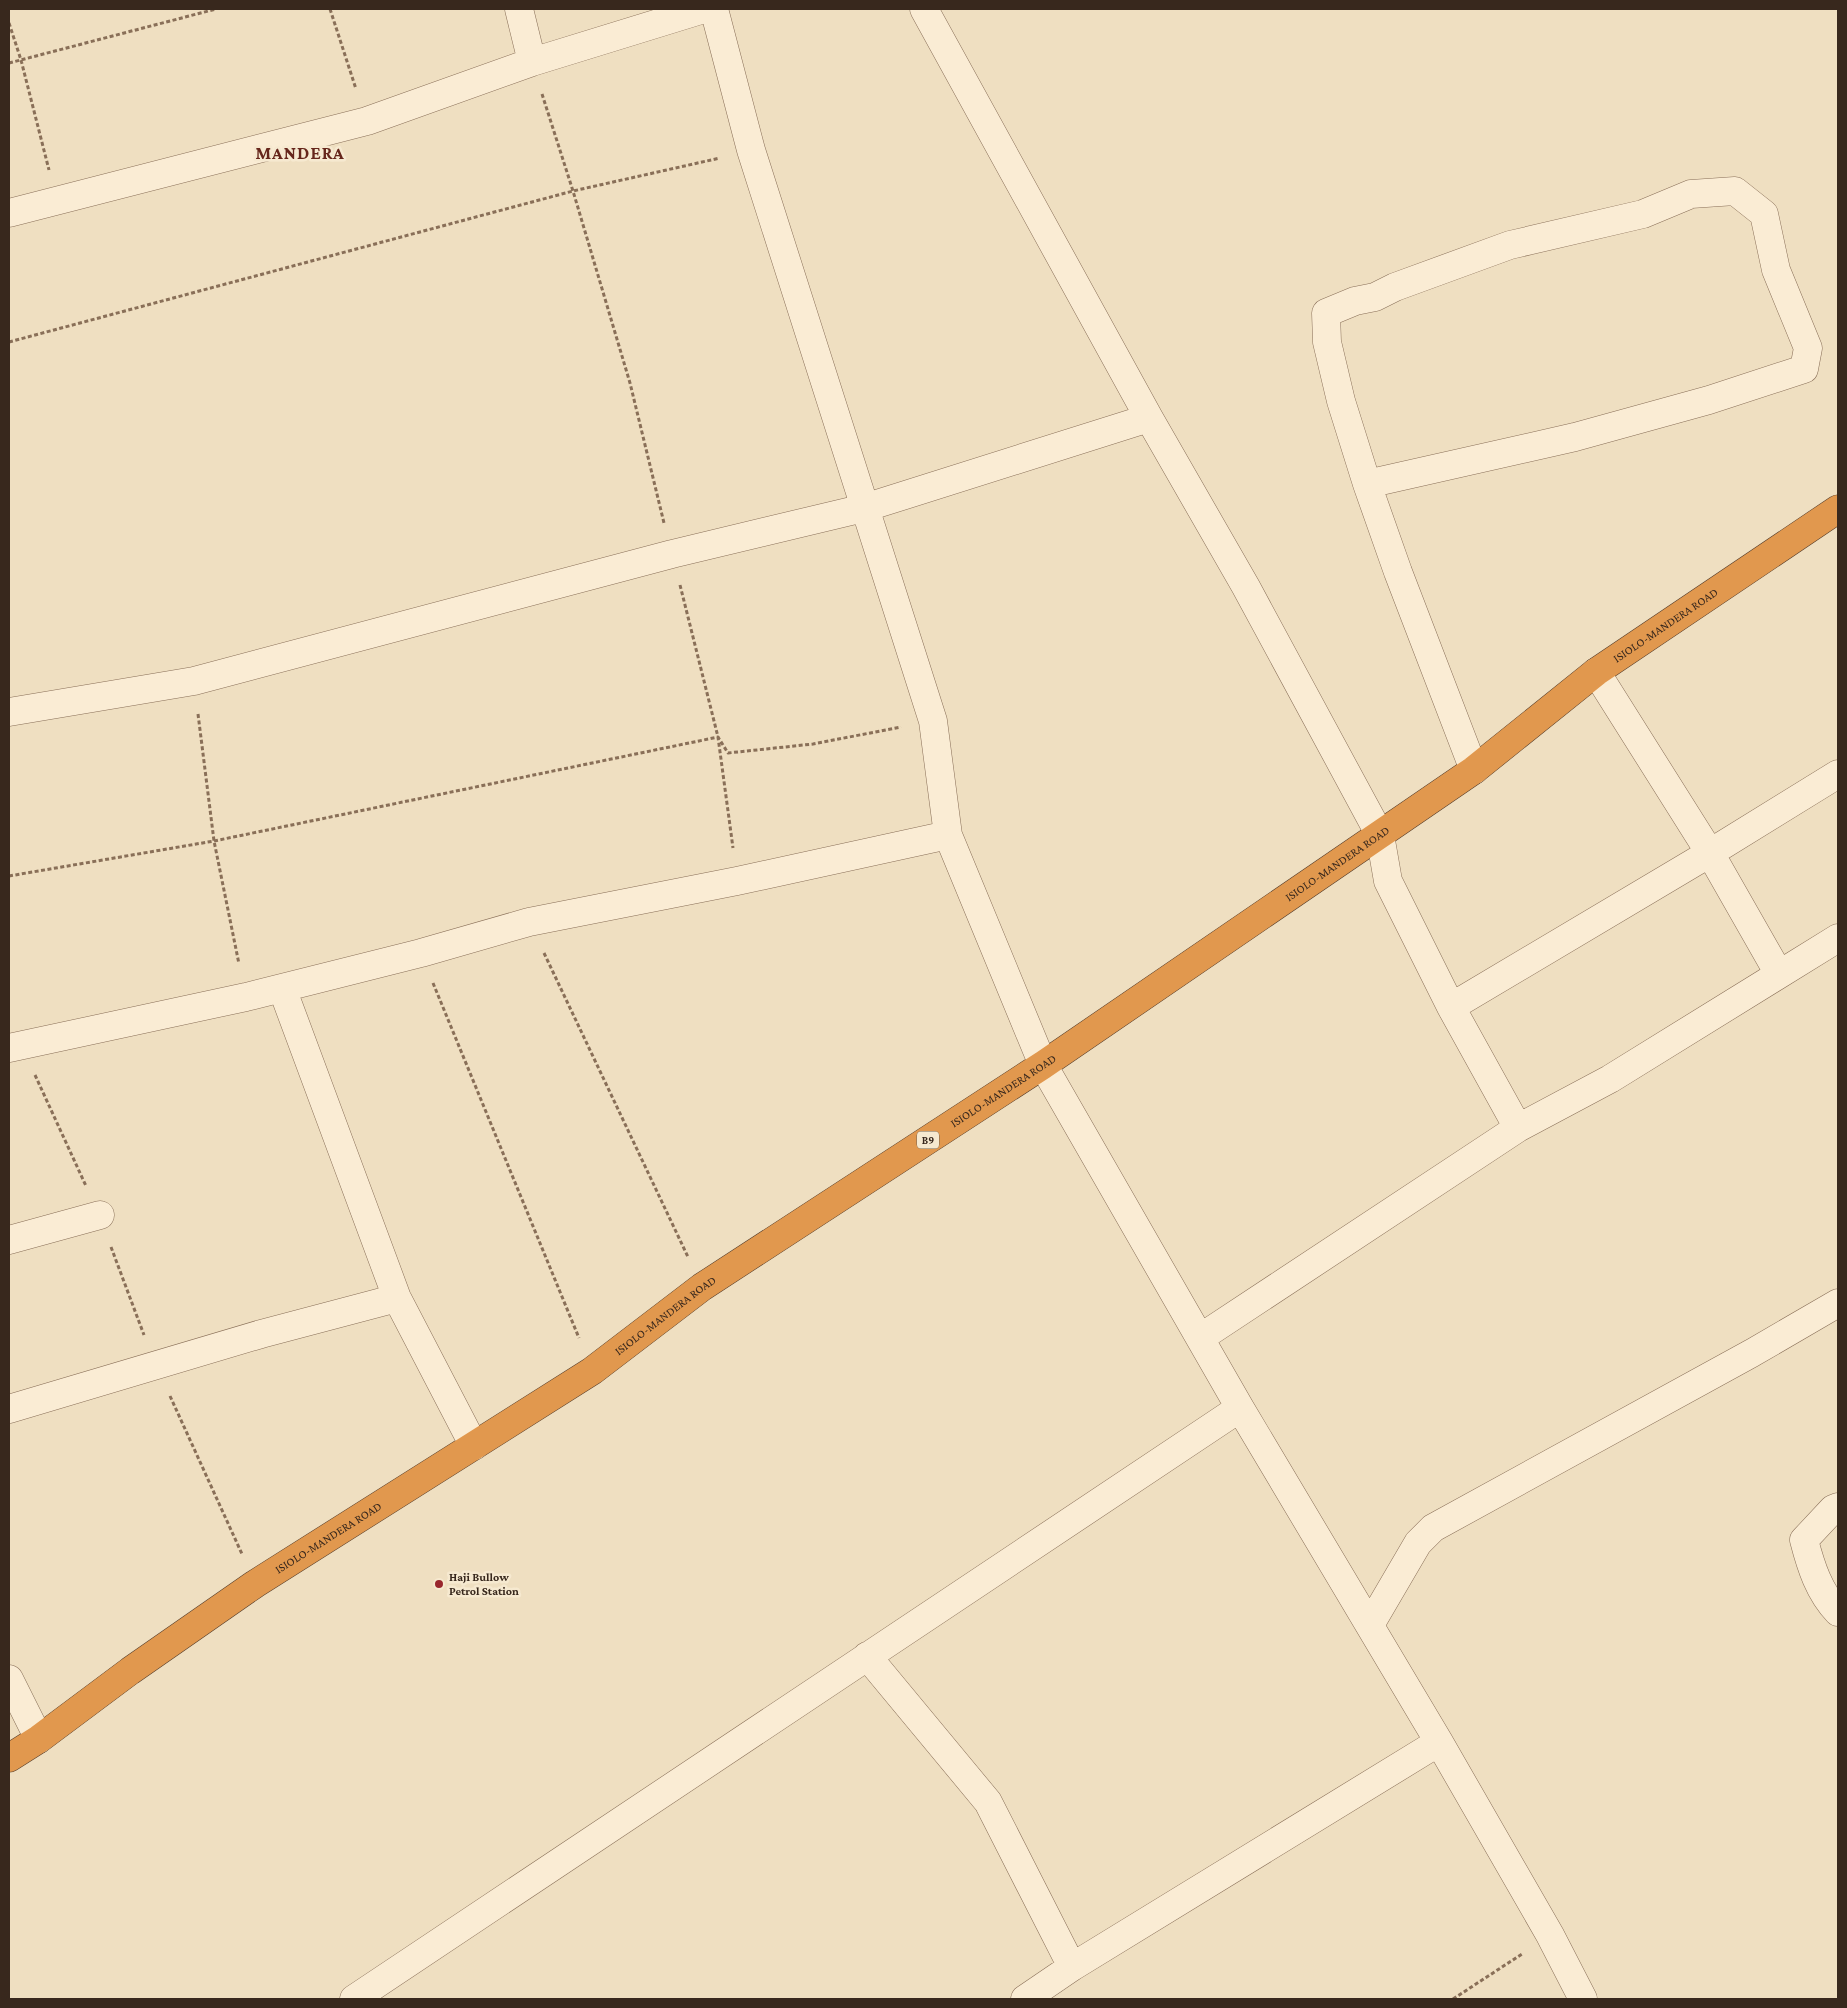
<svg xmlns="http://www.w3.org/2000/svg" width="1847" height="2008" viewBox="0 0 1847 2008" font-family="'Crimson Pro',serif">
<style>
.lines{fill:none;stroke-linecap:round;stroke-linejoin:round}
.minor-casing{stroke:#896f58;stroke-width:29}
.highway-casing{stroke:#563e2c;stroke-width:29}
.path{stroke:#896f58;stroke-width:3;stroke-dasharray:4 2.5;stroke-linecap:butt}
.minor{stroke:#faecd4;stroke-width:28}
.highway{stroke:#e1984e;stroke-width:28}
.poi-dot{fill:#99262d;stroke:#f6e9d0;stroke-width:2}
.labels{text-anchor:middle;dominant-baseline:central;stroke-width:5;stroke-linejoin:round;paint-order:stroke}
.shield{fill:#f6e9d0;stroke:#716253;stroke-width:1}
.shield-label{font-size:11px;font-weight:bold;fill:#38281d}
.street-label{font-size:12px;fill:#38281d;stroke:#f6e9d0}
.poi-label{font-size:12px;font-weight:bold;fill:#38281d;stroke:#f6e9d0;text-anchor:start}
.district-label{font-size:18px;font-weight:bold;letter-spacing:1px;fill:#66261b;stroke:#f6e9d0}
</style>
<rect width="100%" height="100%" fill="#efdfc1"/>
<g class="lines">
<g class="minor-casing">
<path id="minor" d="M 519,9 L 532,62
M 714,9 L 751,150 L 933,721 L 948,835 L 1043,1065 L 1240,1408 L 1439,1742 L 1550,1935 L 1583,1999
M 924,9 L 1149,418 L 1246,587 L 1380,835 L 1388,881 L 1451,1007 L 1518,1128
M 9,213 L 367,121 L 532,62 L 704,9
M 1367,484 L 1575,437 L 1709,400 L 1804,369 L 1808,348 L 1776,270 L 1764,214 L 1735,191 L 1691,194 L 1643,214 L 1510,245 L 1395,287 L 1375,297 L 1355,301 L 1326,313 L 1327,342 L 1341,401 L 1367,484 L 1398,572 L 1474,770
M 1596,672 L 1710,853 L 1779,974
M 9,712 L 194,681 L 672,554 L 864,508 L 1149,418
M 282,988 L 397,1298 L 474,1446
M 1451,1007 L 1710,853 L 1838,774
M 9,1048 L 246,997 L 421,953 L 529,922 L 737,881 L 948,835
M 9,1240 L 100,1215
M 1200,1338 L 1518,1128 L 1610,1079 L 1838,938
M 9,1409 L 261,1334 L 397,1298
M 1838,1507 L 1833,1509 L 1804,1540 C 1811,1567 1819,1592 1838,1612
M 1370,1625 L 1418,1543 L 1433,1528 L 1752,1353 L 1838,1303
M 867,1656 L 988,1802 L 1072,1967
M 9,1679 L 39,1739
M 354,1999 L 1240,1408
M 1025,1999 L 1072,1967 L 1439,1742"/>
</g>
<g class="highway-casing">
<g id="highway">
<path id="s1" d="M 9,1758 L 39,1739 L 130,1671 L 255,1584 L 592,1371 L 702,1287 L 1043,1065 L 1474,770 L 1596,672 L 1838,509"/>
</g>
</g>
<path class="path" d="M 330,9 L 356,89
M 9,23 L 21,60 L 49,170
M 9,63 L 216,9
M 542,94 L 573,191 L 630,383 L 664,523
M 9,342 L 573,191 L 720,158
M 680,585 L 718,737 L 733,848
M 198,714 L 214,841 L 239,964
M 9,876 L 214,841 L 718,737 L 728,753 L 813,744 L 901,727
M 544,953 L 688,1257
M 433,983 L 579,1338
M 35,1075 L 86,1186
M 111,1247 L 144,1335
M 170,1396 L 242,1554
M 1453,1999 L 1522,1954"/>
<use href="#minor" class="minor"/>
<use href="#highway" class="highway"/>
</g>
<circle class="poi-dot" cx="439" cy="1584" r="5"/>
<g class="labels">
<rect class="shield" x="917" y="1131.5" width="22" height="17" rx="4"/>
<g class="shield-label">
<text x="928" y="1140">B9</text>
</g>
<g class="street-label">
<text stroke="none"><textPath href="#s1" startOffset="2008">ISIOLO-MANDERA ROAD</textPath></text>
<text stroke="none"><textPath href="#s1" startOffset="1602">ISIOLO-MANDERA ROAD</textPath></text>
<text stroke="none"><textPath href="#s1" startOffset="1198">ISIOLO-MANDERA ROAD</textPath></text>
<text stroke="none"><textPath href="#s1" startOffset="792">ISIOLO-MANDERA ROAD</textPath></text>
<text stroke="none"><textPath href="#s1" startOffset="388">ISIOLO-MANDERA ROAD</textPath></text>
</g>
<g class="poi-label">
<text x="449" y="1577">Haji Bullow<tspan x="449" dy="14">Petrol Station</tspan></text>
</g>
<g class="district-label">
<text x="300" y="153">MANDERA</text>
</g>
</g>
<rect width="1847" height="2008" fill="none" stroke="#38281d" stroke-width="20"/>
</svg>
